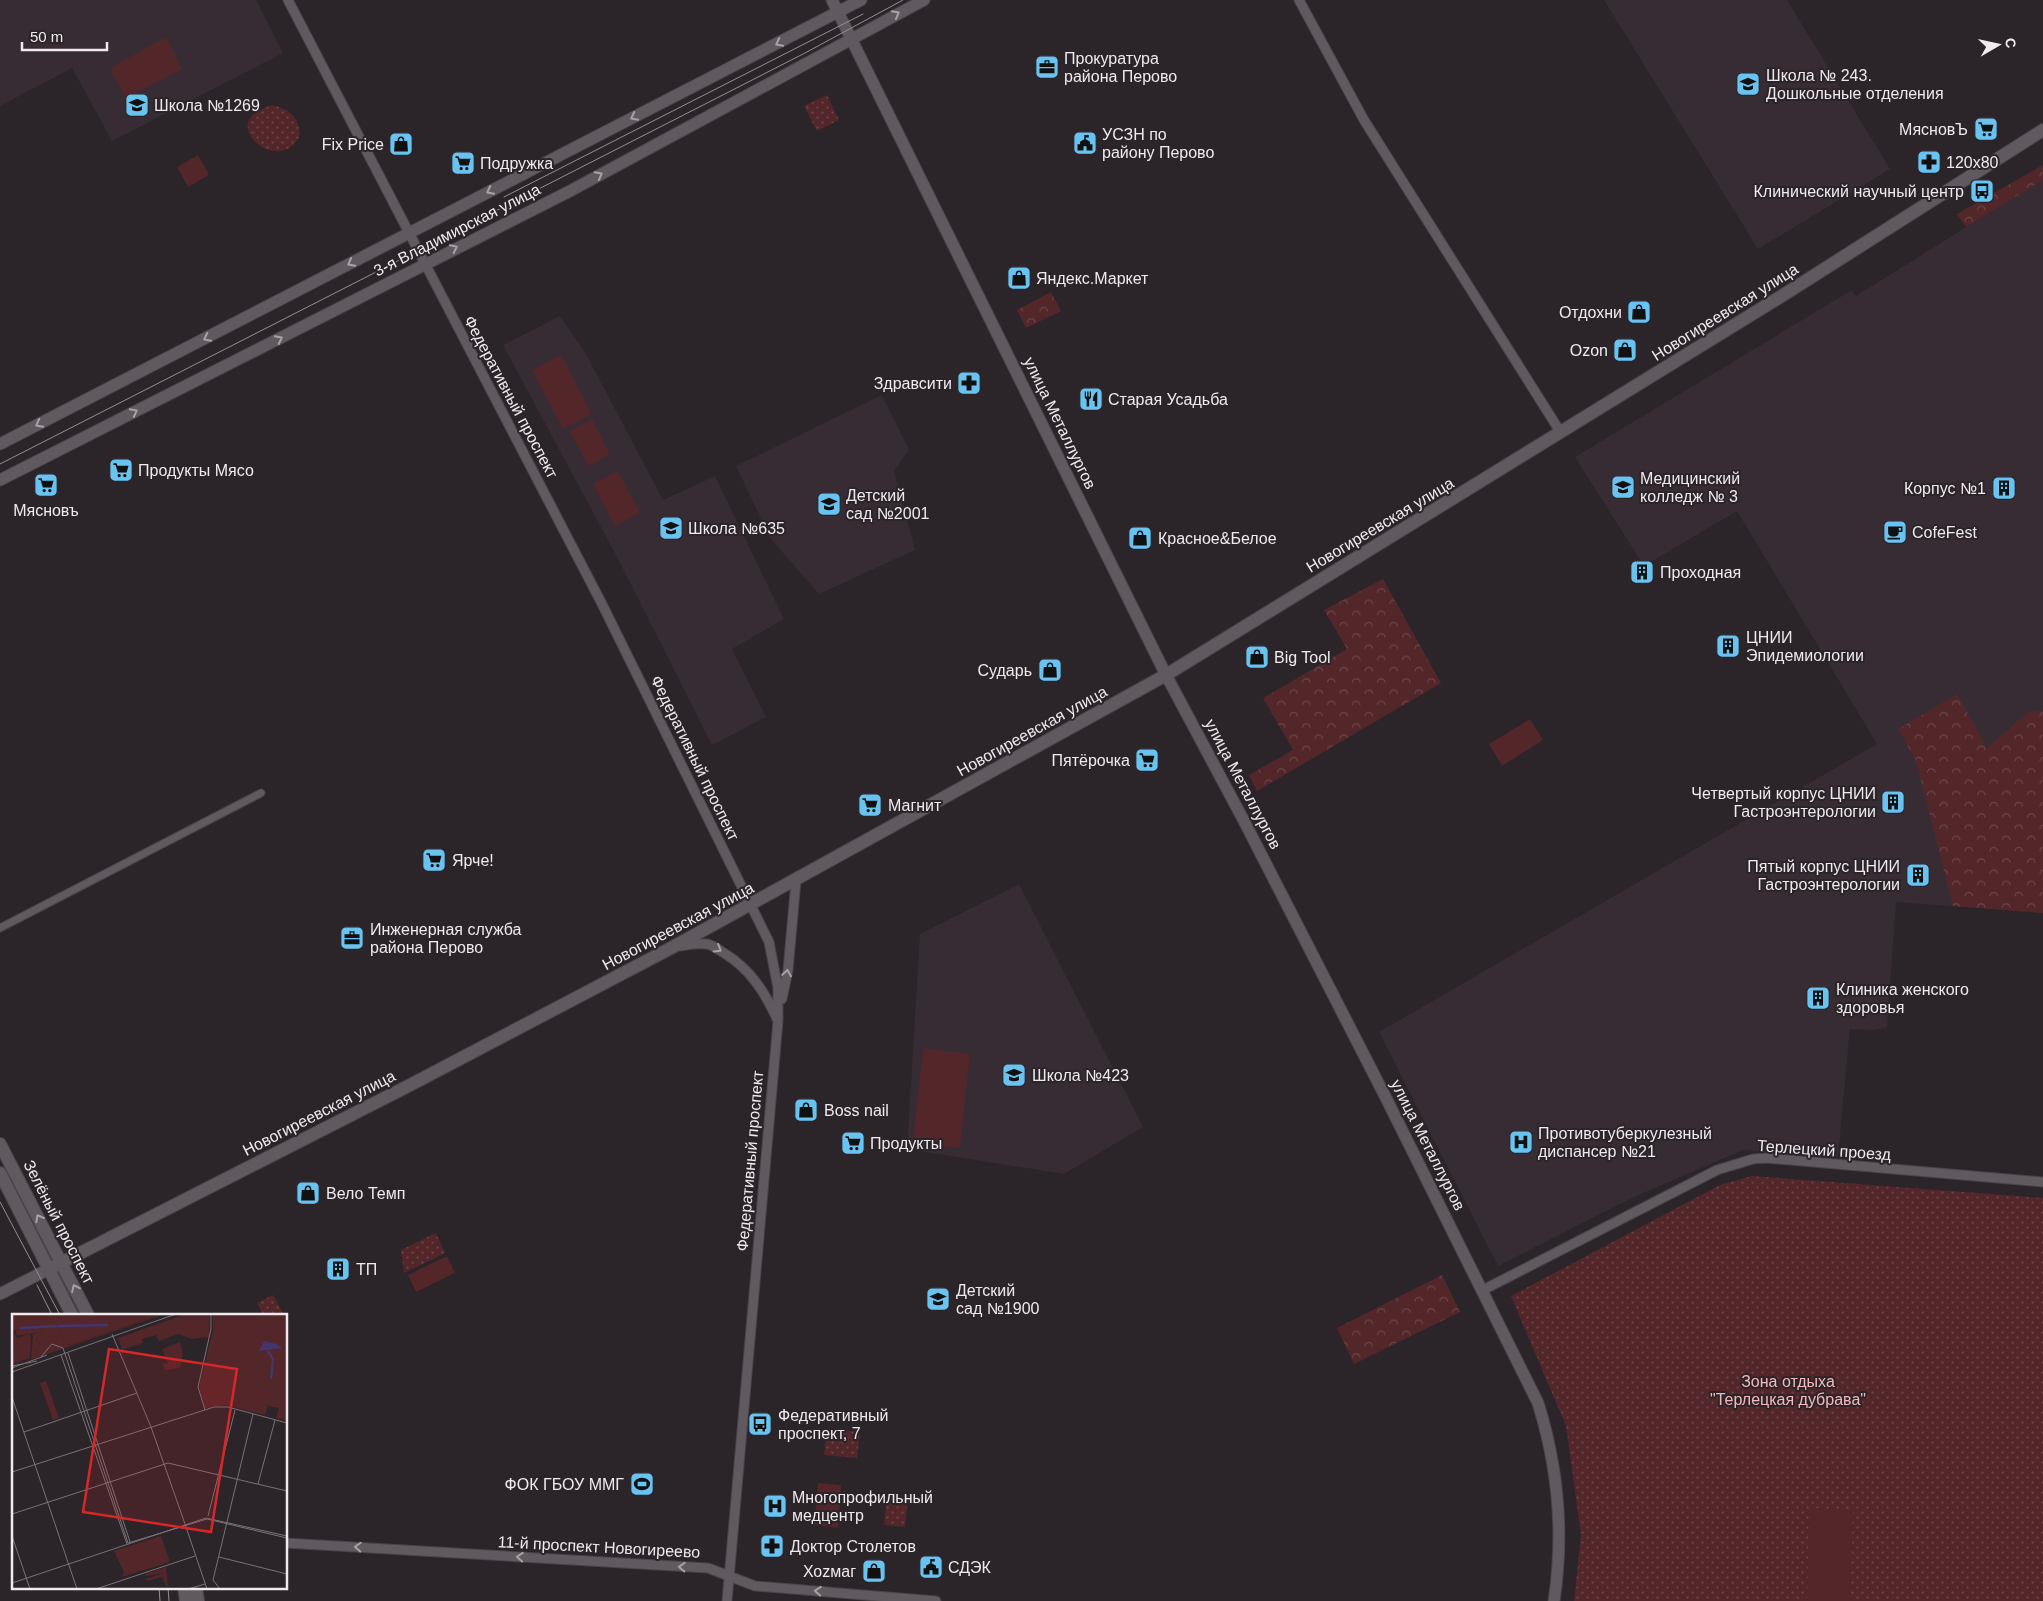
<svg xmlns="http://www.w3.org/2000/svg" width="2043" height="1601" viewBox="0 0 2043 1601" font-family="Helvetica,sans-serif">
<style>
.built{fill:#372c34}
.forest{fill:url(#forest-crowns)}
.park{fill:url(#park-dots)}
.pitch{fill:#53262a}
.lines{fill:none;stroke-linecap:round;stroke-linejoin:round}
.pedestrian-casing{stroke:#484347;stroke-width:9}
.minor-casing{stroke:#484347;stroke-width:11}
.tertiary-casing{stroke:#484347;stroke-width:13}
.secondary-casing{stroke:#484347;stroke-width:14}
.pedestrian{stroke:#60595f;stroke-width:7}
.minor{stroke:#60595f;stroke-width:9}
.tertiary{stroke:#60595f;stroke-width:11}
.secondary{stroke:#60595f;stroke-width:12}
.tram{stroke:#948f93;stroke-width:1}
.oneway{stroke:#a7a2a6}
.labels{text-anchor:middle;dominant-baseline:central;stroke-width:4;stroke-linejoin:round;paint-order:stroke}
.poi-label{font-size:16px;fill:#eeeaed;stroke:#2b2429;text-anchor:start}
.street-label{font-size:16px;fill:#eeeaed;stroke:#2b2429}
.park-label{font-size:16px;fill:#f7b8bb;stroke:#2b2429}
.inset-river{fill:none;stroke:#44356d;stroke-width:2.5}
.inset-road{fill:none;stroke:#797377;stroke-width:1}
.view{fill:#d62828;fill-opacity:0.15;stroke:#d62828;stroke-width:2.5}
.inset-edge{fill:none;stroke:#eeeaed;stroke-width:2.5}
</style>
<defs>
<pattern id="forest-crowns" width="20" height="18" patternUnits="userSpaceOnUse" patternTransform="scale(1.25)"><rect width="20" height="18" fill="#53262a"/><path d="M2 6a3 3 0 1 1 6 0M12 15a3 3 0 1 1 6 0" fill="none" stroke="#6c4649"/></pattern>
<pattern id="park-dots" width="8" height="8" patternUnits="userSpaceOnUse" patternTransform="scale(1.25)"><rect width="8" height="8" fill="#53262a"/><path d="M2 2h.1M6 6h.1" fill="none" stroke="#6c4649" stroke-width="1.8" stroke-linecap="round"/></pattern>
</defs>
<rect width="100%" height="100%" fill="#2b2429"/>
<path class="built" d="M 0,0 L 256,0 L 283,53 L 112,141 L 72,68 L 0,106 Z
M 1604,0 L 1787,0 L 1890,169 L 1758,249 Z
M 2043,179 L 2043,913 L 1896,902 L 1887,1027 L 1875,1030 L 1850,1029 L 1838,1157 L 1743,1150 L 1634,1197 L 1498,1266 L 1379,1032 L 1877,744 L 1737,511 L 1644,566 L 1575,457 L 1852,290 L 1856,296 Z
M 560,316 L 585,352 L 663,500 L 715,476 L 784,619 L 732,649 L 766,717 L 712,745 L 616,555 L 503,345 Z
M 882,395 L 909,450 L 894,471 L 915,550 L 819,594 L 770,538 L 736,466 Z
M 1019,884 L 1143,1127 L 1064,1174 L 907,1149 L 920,934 Z"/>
<path class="forest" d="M 2043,165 L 2043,180 L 1966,227 L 1957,214 Z
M 1051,292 L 1061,311 L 1026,328 L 1017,310 Z
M 1383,579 L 1441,683 L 1257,791 L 1249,775 L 1293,750 L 1263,698 L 1347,649 L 1324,610 Z
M 1957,694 L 1987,748 L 2028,712 L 2043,711 L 2043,913 L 1953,906 L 1916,761 L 1898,729 Z
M 1442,1275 L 1460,1312 L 1354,1364 L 1337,1328 Z"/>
<path class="park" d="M 827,95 L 839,120 L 817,131 L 804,106 Z
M 271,105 C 288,108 302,118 299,137 C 281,172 230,134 254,114 C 258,110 266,108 271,105 Z
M 1752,1176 L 2043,1198 L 2043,1601 L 1574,1601 L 1581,1534 L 1566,1426 L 1511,1296 L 1720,1185 Z
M 436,1233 L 445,1253 L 404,1273 L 401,1250 Z
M 273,1295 L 284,1315 L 263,1315 L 257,1303 Z
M 827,1429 L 860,1432 L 857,1458 L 824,1455 Z
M 887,1495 L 908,1497 L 905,1527 L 884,1525 Z"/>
<path class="pitch" d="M 166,37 L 182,69 L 126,98 L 110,68 Z
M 198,155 L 209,175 L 188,187 L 177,167 Z
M 561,355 L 592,414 L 563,429 L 532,370 Z
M 592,419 L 610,454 L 588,466 L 570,431 Z
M 618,471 L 640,513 L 615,526 L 593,484 Z
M 1530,719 L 1543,740 L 1502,766 L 1489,744 Z
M 923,1048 L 970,1054 L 960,1148 L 913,1143 Z
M 447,1256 L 455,1273 L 416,1292 L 408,1275 Z
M 818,1483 L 841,1485 L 838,1528 L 814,1525 Z
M 1809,1508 L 1853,1510 L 1850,1601 L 1807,1601 Z"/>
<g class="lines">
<g class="pedestrian-casing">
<path id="pedestrian" d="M 0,928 L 261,793"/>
</g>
<g class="minor-casing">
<path id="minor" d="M 288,0 L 602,604 L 769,942 L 778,988 L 778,1021 L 727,1601
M 1299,0 L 1364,120 L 1561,433
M 681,946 C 690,944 698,943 707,944 C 713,945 719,950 724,953 C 750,969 765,992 777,1019
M 782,999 L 788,970 L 796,881
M 1483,1290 L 1717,1170 L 1753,1159 L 1766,1158 L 2043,1182
M 286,1543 L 708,1568 L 755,1586 L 936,1601"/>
</g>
<g class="tertiary-casing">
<path id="tertiary" d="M 832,0 L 1166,675 L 1244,821 L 1385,1096 L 1538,1403 C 1558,1467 1564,1535 1554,1601
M 0,444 L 861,0
M 0,480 L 570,191 L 924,0
M 0,1294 L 49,1269"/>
</g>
<g class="secondary-casing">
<path id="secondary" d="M 0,1144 L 88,1315
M 0,1173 L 72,1315
M 49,1269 L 412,1084 L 671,948 L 1166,675 L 1788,292 L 2043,130
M 184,1587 L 186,1601
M 196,1587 L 198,1601"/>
</g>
<use href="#pedestrian" class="pedestrian"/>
<use href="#minor" class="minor"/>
<use href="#tertiary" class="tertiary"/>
<use href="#secondary" class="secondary"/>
<path class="tram" d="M 504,197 L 863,14
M 0,464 L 805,53 L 903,0
M 0,1202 L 60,1315
M 37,1285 L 52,1315
M 159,1587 L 160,1601
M 168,1587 L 169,1601"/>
</g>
<defs><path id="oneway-chevron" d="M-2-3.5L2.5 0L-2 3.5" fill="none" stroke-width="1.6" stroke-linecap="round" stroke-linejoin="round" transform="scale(1.25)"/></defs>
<g class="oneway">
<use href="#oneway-chevron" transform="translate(896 14) rotate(-28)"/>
<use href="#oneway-chevron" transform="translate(779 43) rotate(153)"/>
<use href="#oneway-chevron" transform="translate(634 117) rotate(153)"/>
<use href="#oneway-chevron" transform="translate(599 175) rotate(-28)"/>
<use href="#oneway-chevron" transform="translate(490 191) rotate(153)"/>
<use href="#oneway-chevron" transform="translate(454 248) rotate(-26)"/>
<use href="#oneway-chevron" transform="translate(351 263) rotate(153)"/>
<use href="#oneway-chevron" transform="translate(207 338) rotate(153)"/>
<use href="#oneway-chevron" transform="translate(279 339) rotate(-27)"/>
<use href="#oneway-chevron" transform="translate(134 412) rotate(-27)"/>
<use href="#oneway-chevron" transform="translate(39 424) rotate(153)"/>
<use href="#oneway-chevron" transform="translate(718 949) rotate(32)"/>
<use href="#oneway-chevron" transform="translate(787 973) rotate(-81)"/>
<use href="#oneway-chevron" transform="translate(39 1218) rotate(-118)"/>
<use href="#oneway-chevron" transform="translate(75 1288) rotate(-116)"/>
<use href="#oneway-chevron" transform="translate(358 1547) rotate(-177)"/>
<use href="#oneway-chevron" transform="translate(520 1557) rotate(-176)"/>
<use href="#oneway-chevron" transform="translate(682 1567) rotate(-177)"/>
<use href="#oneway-chevron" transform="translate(818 1591) rotate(-175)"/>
</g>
<defs>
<g id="office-square" transform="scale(1.25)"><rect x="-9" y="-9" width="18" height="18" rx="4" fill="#69c3f1" stroke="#2b2429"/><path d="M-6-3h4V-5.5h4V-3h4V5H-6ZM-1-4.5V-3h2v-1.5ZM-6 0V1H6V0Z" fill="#111"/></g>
<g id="school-square" transform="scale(1.25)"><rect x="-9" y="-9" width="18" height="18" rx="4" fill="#69c3f1" stroke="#2b2429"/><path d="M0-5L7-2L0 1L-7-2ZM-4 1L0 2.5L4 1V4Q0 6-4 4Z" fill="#111"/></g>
<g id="supermarket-square" transform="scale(1.25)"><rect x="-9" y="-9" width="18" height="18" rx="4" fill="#69c3f1" stroke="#2b2429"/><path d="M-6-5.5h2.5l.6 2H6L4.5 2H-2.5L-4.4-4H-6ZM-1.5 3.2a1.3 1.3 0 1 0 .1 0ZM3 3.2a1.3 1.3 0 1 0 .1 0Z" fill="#111"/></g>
<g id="civic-square" transform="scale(1.25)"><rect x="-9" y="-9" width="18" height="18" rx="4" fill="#69c3f1" stroke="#2b2429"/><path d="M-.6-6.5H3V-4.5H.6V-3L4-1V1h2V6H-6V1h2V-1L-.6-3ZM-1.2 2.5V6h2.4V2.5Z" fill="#111"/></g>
<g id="shop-square" transform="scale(1.25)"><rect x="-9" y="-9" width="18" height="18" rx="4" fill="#69c3f1" stroke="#2b2429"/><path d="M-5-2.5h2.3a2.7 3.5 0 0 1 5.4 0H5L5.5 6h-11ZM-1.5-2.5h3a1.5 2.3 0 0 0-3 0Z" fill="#111"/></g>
<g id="pharmacy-square" transform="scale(1.25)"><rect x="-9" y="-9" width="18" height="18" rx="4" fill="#69c3f1" stroke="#2b2429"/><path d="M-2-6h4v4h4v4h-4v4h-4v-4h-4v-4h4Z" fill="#111"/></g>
<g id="bus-square" transform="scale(1.25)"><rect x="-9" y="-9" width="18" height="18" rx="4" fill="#69c3f1" stroke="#2b2429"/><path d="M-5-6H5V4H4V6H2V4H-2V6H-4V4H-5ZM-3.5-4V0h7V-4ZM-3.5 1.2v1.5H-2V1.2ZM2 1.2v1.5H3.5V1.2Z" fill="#111"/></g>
<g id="restaurant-square" transform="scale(1.25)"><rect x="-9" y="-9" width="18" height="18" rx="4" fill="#69c3f1" stroke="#2b2429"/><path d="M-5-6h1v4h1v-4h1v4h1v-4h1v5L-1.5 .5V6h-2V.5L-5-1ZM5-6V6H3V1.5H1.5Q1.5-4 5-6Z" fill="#111"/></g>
<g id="university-square" transform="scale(1.25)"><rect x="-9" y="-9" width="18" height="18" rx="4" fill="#69c3f1" stroke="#2b2429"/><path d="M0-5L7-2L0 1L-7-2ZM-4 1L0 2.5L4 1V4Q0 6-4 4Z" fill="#111"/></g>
<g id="building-square" transform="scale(1.25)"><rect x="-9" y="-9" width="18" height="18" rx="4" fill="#69c3f1" stroke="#2b2429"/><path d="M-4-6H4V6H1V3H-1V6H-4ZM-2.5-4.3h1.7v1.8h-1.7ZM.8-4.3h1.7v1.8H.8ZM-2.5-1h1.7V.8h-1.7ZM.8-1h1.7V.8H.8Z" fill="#111"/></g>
<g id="cafe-square" transform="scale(1.25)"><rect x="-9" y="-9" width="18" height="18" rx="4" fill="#69c3f1" stroke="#2b2429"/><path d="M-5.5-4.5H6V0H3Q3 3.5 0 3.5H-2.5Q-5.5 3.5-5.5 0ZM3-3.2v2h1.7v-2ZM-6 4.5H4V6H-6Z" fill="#111"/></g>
<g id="hospital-square" transform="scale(1.25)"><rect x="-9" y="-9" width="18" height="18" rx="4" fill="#69c3f1" stroke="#2b2429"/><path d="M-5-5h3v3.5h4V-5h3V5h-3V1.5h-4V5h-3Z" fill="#111"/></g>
<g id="stadium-square" transform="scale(1.25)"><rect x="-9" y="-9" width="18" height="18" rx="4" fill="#69c3f1" stroke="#2b2429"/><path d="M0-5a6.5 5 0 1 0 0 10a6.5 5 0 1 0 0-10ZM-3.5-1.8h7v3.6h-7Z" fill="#111"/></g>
</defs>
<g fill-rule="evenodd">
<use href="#office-square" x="1047" y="67"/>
<use href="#school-square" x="1748" y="84"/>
<use href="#school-square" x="137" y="105"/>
<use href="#supermarket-square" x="1986" y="129"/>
<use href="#civic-square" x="1085" y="143"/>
<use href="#shop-square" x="401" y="144"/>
<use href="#pharmacy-square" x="1929" y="162"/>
<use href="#supermarket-square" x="463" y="163"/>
<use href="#bus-square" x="1982" y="191"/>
<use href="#shop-square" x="1019" y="278"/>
<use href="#shop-square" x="1639" y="312"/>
<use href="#shop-square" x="1625" y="350"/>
<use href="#pharmacy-square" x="969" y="383"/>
<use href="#restaurant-square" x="1091" y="399"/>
<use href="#supermarket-square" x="121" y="470"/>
<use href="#supermarket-square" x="46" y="485"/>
<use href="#university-square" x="1623" y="487"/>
<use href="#building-square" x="2004" y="488"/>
<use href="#school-square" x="829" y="504"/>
<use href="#school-square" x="671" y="528"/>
<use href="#cafe-square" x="1895" y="532"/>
<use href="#shop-square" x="1140" y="538"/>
<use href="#building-square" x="1642" y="572"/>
<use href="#building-square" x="1728" y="646"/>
<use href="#shop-square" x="1257" y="657"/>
<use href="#shop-square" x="1050" y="670"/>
<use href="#supermarket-square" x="1147" y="760"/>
<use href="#building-square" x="1893" y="802"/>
<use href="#supermarket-square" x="870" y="805"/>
<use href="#supermarket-square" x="434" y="860"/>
<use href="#building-square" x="1918" y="875"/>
<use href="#office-square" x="352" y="938"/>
<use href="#building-square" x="1818" y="998"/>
<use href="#school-square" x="1014" y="1075"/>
<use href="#shop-square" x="806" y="1110"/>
<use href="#hospital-square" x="1521" y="1142"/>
<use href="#supermarket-square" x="853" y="1143"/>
<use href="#shop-square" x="308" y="1193"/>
<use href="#building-square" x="338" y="1269"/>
<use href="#school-square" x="938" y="1299"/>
<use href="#bus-square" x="760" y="1424"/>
<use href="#stadium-square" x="642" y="1484"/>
<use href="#hospital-square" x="775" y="1506"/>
<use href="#pharmacy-square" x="772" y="1546"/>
<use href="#civic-square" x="931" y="1567"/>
<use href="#shop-square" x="874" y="1571"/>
</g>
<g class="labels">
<g class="poi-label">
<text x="1064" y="58">Прокуратура<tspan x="1064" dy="18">района Перово</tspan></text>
<text x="1766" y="75">Школа № 243.<tspan x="1766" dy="18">Дошкольные отделения</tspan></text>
<text x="154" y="105">Школа №1269</text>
<text x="1968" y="129" text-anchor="end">МясновЪ</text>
<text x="1102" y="134">УСЗН по<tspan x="1102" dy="18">району Перово</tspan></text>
<text x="384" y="144" text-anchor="end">Fix Price</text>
<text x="1946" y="162">120x80</text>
<text x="480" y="163">Подружка</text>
<text x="1964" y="191" text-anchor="end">Клинический научный центр</text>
<text x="1036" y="278">Яндекс.Маркет</text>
<text x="1622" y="312" text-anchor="end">Отдохни</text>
<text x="1608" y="350" text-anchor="end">Ozon</text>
<text x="952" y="383" text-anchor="end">Здравсити</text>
<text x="1108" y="399">Старая Усадьба</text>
<text x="138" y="470">Продукты Мясо</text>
<text x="1640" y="478">Медицинский<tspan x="1640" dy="18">колледж № 3</tspan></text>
<text x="1986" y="488" text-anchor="end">Корпус №1</text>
<text x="846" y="495">Детский<tspan x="846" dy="18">сад №2001</tspan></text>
<text x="46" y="510" text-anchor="middle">Мясновъ</text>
<text x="688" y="528">Школа №635</text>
<text x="1912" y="532">CofeFest</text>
<text x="1158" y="538">Красное&amp;Белое</text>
<text x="1660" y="572">Проходная</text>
<text x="1746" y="637">ЦНИИ<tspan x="1746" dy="18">Эпидемиологии</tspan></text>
<text x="1274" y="657">Big Tool</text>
<text x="1032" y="670" text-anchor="end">Сударь</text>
<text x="1130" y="760" text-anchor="end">Пятёрочка</text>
<text x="1876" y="793" text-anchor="end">Четвертый корпус ЦНИИ<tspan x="1876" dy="18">Гастроэнтерологии</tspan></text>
<text x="888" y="805">Магнит</text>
<text x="452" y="860">Ярче!</text>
<text x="1900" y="866" text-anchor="end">Пятый корпус ЦНИИ<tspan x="1900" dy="18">Гастроэнтерологии</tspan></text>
<text x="370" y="929">Инженерная служба<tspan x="370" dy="18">района Перово</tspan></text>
<text x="1836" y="989">Клиника женского<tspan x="1836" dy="18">здоровья</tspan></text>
<text x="1032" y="1075">Школа №423</text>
<text x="824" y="1110">Boss nail</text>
<text x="1538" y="1133">Противотуберкулезный<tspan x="1538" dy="18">диспансер №21</tspan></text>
<text x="870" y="1143">Продукты</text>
<text x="326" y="1193">Вело Темп</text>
<text x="356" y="1269">ТП</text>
<text x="956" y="1290">Детский<tspan x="956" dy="18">сад №1900</tspan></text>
<text x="778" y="1415">Федеративный<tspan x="778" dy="18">проспект, 7</tspan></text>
<text x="624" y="1484" text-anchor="end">ФОК ГБОУ ММГ</text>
<text x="792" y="1497">Многопрофильный<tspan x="792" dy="18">медцентр</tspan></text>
<text x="790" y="1546">Доктор Столетов</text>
<text x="948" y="1567">СДЭК</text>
<text x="856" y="1571" text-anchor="end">Хоzмаг</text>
</g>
<g class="street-label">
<text transform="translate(457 230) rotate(-27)">3-я Владимирская улица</text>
<text transform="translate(1725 312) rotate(-32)">Новогиреевская улица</text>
<text transform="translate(511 397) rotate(62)">Федеративный проспект</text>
<text transform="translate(1060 423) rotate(64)">улица Металлургов</text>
<text transform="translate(1380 525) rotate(-31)">Новогиреевская улица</text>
<text transform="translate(1032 731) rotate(-29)">Новогиреевская улица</text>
<text transform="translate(695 758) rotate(64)">Федеративный проспект</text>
<text transform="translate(1243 784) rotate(62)">улица Металлургов</text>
<text transform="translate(678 926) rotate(-28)">Новогиреевская улица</text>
<text transform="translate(319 1113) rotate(-27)">Новогиреевская улица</text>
<text transform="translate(1428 1145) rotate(63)">улица Металлургов</text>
<text transform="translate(1824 1150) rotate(4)">Терлецкий проезд</text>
<text transform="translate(750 1161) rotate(-85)">Федеративный проспект</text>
<text transform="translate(59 1222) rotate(63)">Зелёный проспект</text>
<text transform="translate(599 1547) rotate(3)">11-й проспект Новогиреево</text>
</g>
<g class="park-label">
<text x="1788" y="1381">Зона отдыха<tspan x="1788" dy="18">"Терлецкая дубрава"</tspan></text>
</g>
</g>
<g transform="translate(12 1314)">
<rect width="275" height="275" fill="#2b2429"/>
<path d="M 149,0 L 153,0 L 0,52 L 19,45 L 21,20 L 30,18 L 24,26 L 28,29 L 22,42 L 30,39 L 30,30 L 43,17 L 45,26 L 48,18 L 57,32 ZM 154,253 L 156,275 L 150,263 L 135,267 L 134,265 L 151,259 L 134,262 L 133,260 Z" fill="#53262a"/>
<path d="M 174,0 L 198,0 L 197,23 L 180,25 L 166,20 L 147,27 L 144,21 L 130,25 L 131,29 L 111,35 L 113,44 L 106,24 ZM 168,28 L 171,39 L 168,54 L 153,56 L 151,50 L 156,49 L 150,35 Z" fill="#53262a"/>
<path d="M 0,0 L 149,0 L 56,32 L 48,18 L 45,27 L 43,18 L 30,30 L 30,39 L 22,42 L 28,29 L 24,26 L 30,18 L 5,22 L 3,16 L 0,17 ZM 201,0 L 275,0 L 275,107 L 264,104 L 267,94 L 256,92 L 253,101 L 213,91 L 193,94 L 187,73 L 201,16 ZM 34,67 L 47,104 L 41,106 L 28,69 ZM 149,222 L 158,248 L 110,263 L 112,258 L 102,237 Z" fill="#53262a"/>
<path d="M 2,18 L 5,24 L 18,20 L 19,25 L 18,44 L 1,50 Z" fill="#53262a"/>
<path d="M 252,27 L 264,30 L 271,34 L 247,37 Z" fill="#44356d"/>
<path class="inset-river" d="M 46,12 L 96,11M 8,14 L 45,12M 256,37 L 261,45 L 259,65"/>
<path class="inset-road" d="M 100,20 L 139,113 L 173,210M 56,39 L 118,228M 49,41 L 115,230M 28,44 L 40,30 L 51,34 L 116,229 L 195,205 L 275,224M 0,52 L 25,47M 0,54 L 35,41M 0,58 L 164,0M 0,83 L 65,275M 193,96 L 186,73 L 199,15 L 199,0M 12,118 L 125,79M 0,158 L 202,93 L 216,93 L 275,109M 246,170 L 263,106M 0,200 L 156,149 L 275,177M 196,202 L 223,96M 173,210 L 195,275M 0,222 L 18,275M 207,243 L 275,260M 0,269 L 194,204 L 275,222M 84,275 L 183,242M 176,275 L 193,270M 208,275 L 201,266 L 241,100"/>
<path class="view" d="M 97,35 L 225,55 L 199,218 L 71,198 Z"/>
<rect width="275" height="275" class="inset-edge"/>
</g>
<g transform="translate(1998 45) rotate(81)" stroke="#2b2429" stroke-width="4" paint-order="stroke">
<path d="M0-4L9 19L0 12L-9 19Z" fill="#eeeaed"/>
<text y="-8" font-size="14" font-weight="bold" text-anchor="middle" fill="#eeeaed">С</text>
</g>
<path d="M22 42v8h85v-8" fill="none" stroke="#eeeaed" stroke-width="2.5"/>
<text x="30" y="42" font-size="15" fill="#eeeaed" stroke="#2b2429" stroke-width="4" paint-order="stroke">50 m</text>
</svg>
